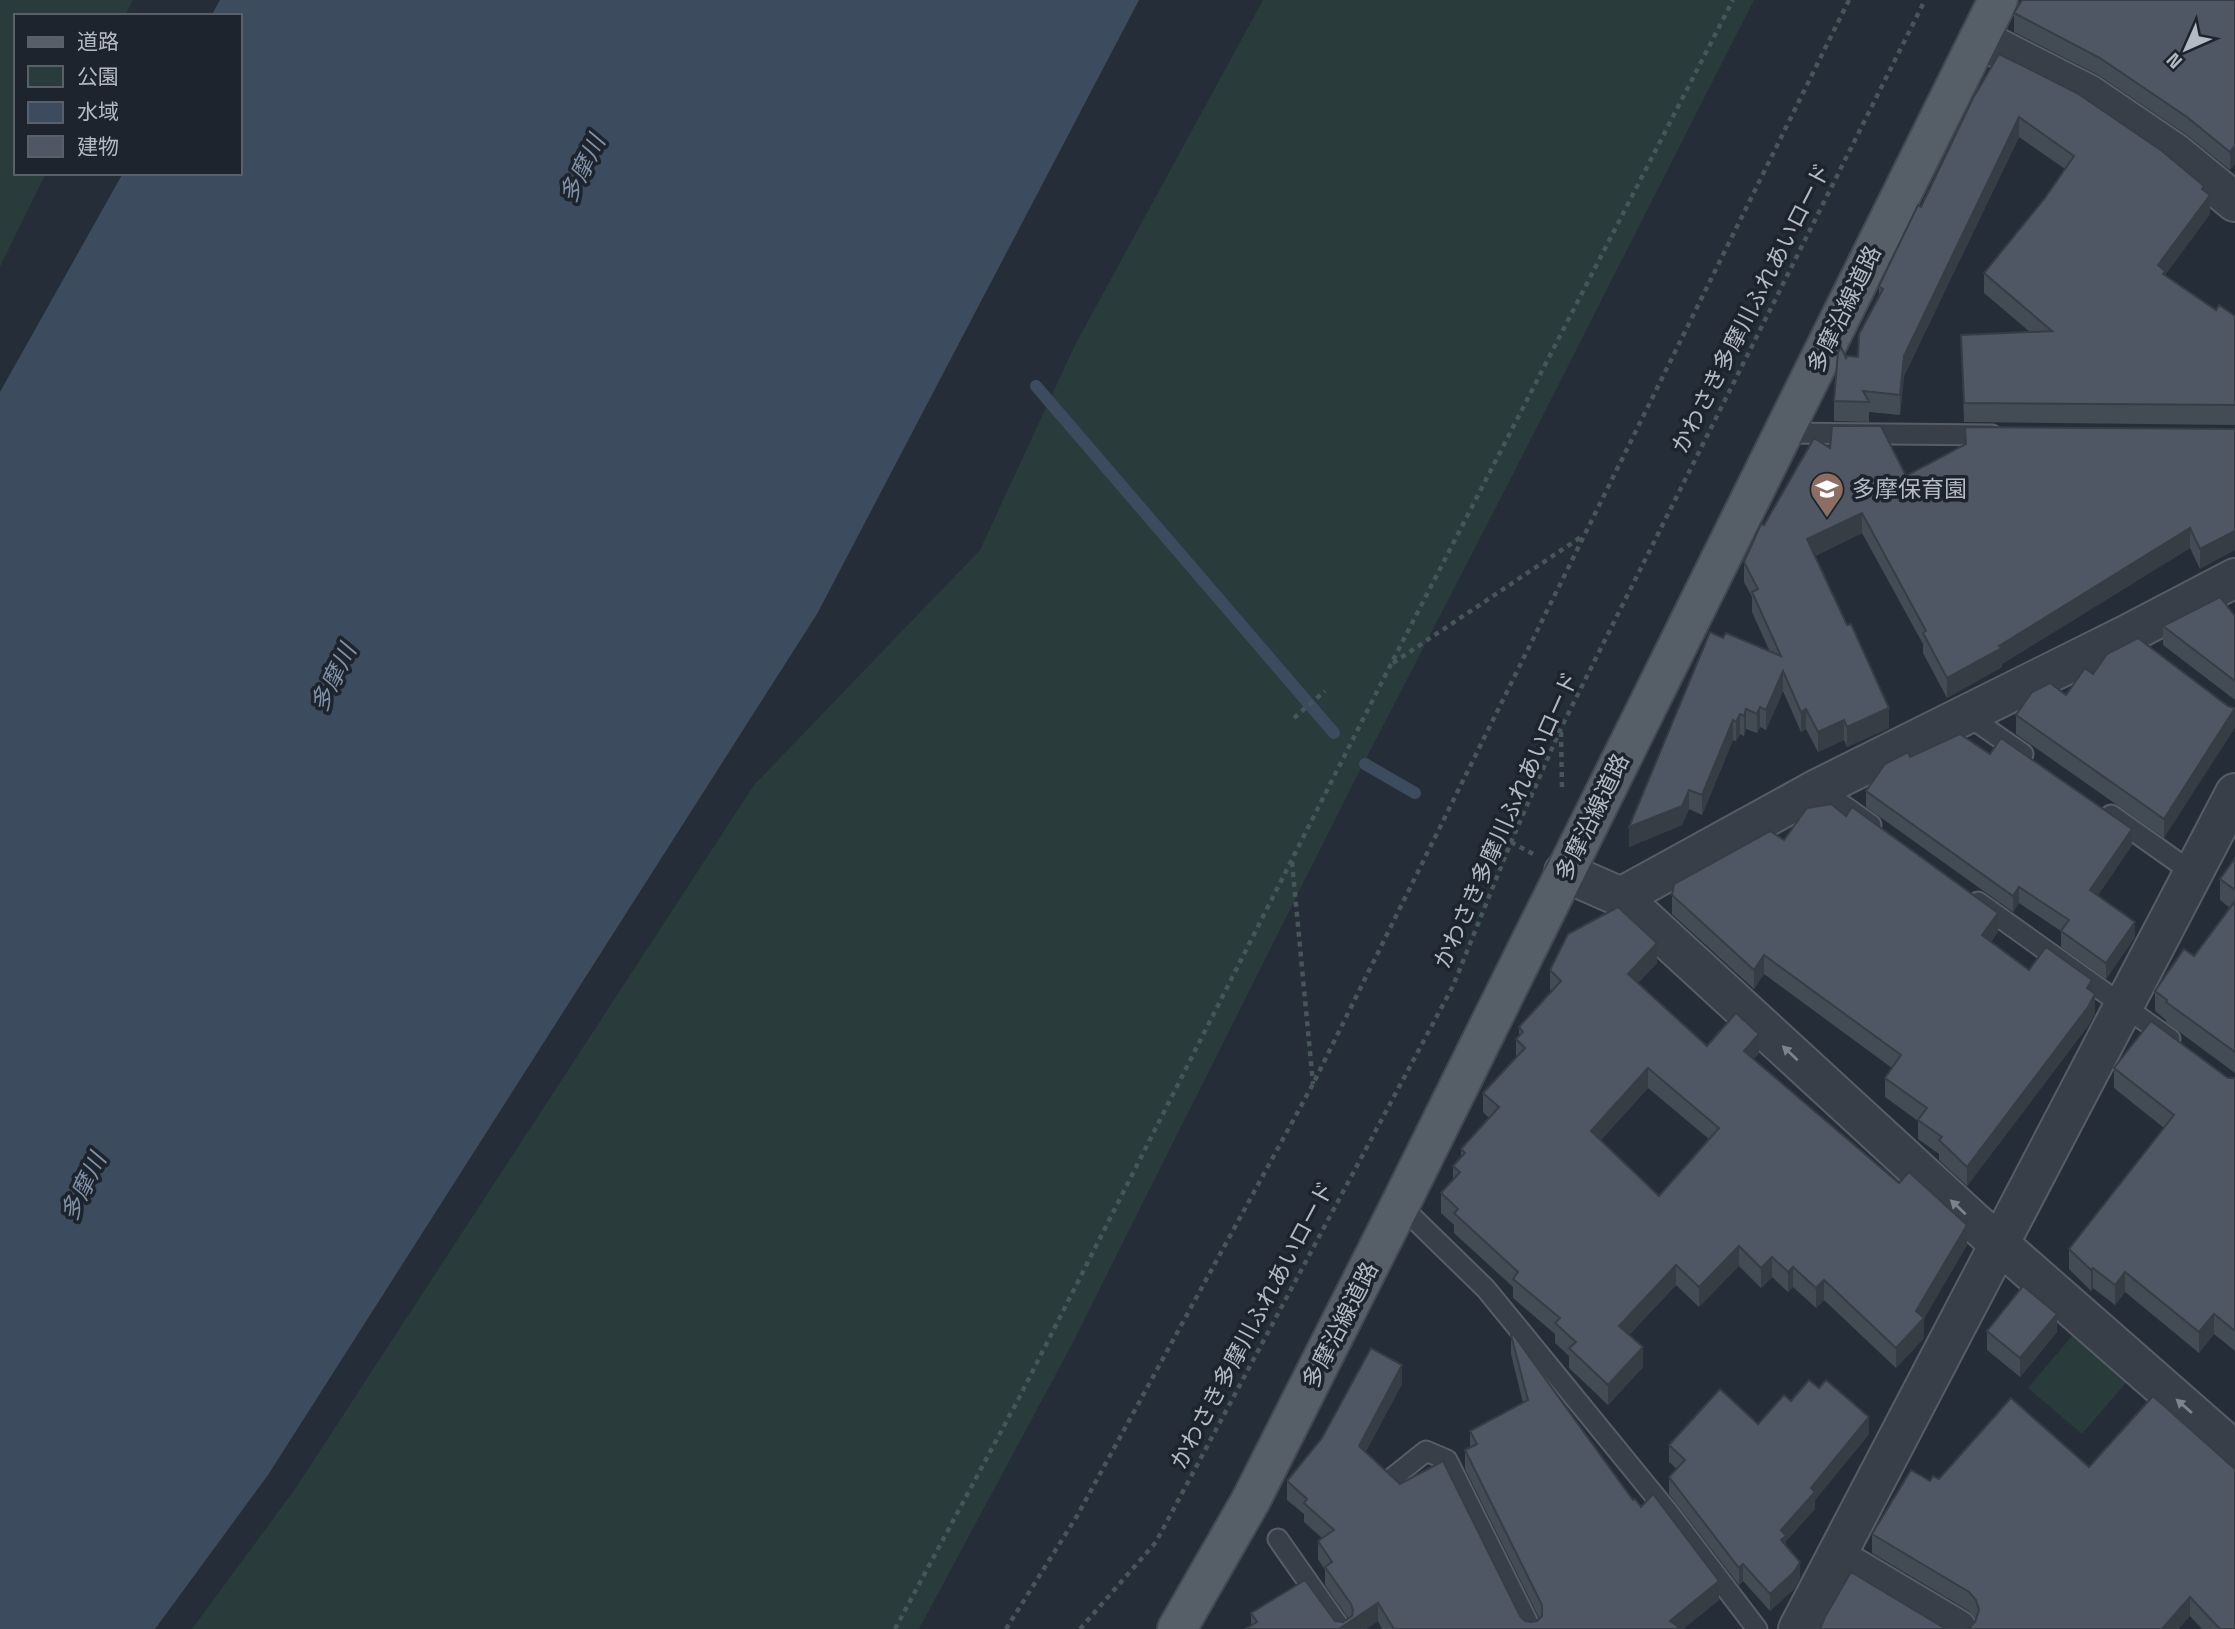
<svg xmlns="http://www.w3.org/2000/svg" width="2235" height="1629" viewBox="0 0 2235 1629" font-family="'Space Grotesk','Noto Sans JP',sans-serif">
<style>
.green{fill:#2a3b3b}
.water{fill:#3d4b5e}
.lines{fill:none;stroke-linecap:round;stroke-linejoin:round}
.stream{stroke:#3d4b5e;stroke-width:12}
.service-casing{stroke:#575d66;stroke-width:23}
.minor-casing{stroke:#575d66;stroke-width:42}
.tertiary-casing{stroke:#575d66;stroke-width:42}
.primary-casing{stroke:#424851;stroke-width:42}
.path{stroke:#475658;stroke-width:4.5;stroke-dasharray:5 5;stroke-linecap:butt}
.service{stroke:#383f48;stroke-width:19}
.minor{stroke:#383f48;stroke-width:38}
.tertiary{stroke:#383f48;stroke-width:38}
.primary{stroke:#565e68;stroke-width:38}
.wall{fill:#434b55;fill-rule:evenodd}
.shaded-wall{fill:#373d45}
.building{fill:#4e5763;stroke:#373d45;stroke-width:2;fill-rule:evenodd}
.oneway{fill:#7c838c}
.labels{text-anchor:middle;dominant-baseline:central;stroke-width:7;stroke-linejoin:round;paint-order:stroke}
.street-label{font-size:23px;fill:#b4bac4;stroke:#1e242d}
.poi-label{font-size:23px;fill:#b4bac4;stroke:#1e242d;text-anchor:start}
.water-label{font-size:24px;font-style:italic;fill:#7f91a8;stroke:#1e242d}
</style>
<rect width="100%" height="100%" fill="#252d38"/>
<path class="green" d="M 0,0 L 133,0 L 125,16 L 16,16 L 16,173 L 46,173 L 0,267 Z
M 1263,0 L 1754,0 L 1509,482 L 1352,786 L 1071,1346 L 919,1629 L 192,1629 L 295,1489 L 754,785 L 980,550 L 1075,345 Z
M 2077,1330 L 2131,1377 L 2082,1434 L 2028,1388 Z"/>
<path class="water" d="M 220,0 L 1139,0 L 817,614 L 268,1475 L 155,1629 L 0,1629 L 0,392 L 123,173 L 240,173 L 240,16 L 211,16 Z"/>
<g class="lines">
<path class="stream" d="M 1036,386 L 1334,733
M 1365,764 L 1415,793"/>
<g class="service-casing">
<path id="service" d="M 1783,433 L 1992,435
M 1967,715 L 2023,754
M 1819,788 L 1871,825
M 2111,815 L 2193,873
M 1978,902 L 2170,1039
M 1400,1205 L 1486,1289 L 1668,1512 L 1757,1629
M 1391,1479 L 1426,1451 L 1447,1460 L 1531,1629
M 1278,1539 L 1341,1629"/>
</g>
<g class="minor-casing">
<path id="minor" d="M 1980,39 L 2088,94 L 2175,153 L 2235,202
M 1564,872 L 1621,897 L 1819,788 L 2128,634 L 2235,578
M 1621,897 L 1972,1220 L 2235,1451
M 1836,1557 L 1957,1629"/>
</g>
<g class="tertiary-casing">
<path id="tertiary" d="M 1798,1629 L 2235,793"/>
</g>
<g class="primary-casing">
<path id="primary" d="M 1177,1629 L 1251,1500 L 1400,1205 L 1998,0"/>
</g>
<path class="path" d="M 1393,663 L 1584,535
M 1294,718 L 1325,691
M 1561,732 L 1562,787
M 1511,842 L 1533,854
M 1292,862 L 1313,1084
M 895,1629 L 1019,1398 L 1391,664 L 1733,0
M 1006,1629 L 1077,1516 L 1313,1084 L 1849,0
M 1080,1629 L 1156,1542 L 1453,986 L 1511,842 L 1561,728 L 1925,0"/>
<use href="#service" class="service"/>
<use href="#minor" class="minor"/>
<use href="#tertiary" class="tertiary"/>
<use href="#primary" class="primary"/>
</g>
<path class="wall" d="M 2235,0 L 2230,170 L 2187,135 L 2100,76 L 2014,32 L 2014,13 Z
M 1973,98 L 2204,191 L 2210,214 L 2165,275 L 2216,310 L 2235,316 L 2235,425 L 1964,422 L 1961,335 L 2030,332 L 1984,293 L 1984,273 L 2045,198 L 2065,169 L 2019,137 L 1904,376 L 1900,415 L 1869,412 L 1869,422 L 1834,421 L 1834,401 L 1846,358 L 1858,357 L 1879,298 L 1879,286 L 1921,207 Z
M 1965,427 L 2235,429 L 2200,569 L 2190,548 L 2002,664 L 2002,667 L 1947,698 L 1923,653 L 1923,644 L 1862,533 L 1815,556 L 1889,728 L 1847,747 L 1844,740 L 1818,752 L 1806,729 L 1801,732 L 1783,691 L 1766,730 L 1760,727 L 1757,733 L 1746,729 L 1744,736 L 1740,734 L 1736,741 L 1733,740 L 1702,815 L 1689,809 L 1682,825 L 1629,847 L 1723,638 L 1770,652 L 1752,612 L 1752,597 L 1744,582 L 1744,562 L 1764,525 L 1830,448 L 1906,476 L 1965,445 Z
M 2235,616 L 2235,700 L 2163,645 L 2163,626 Z
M 2093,674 L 2228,706 L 2164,838 L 2016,734 L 2016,715 L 2066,695 Z
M 1990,754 L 2132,845 L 2098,895 L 2135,937 L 2106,979 L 2061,947 L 2061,931 L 2019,903 L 2013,912 L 1866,807 L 1866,791 L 1910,757 Z
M 1784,840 L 1998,932 L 1991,942 L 2029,970 L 2092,992 L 2095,1014 L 2088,1026 L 1967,1186 L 1939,1160 L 1939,1154 L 1918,1139 L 1918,1121 L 1885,1097 L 1885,1078 L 1892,1068 L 1764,974 L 1754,989 L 1672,914 L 1672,895 Z
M 2235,858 L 2235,1073 L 2166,1022 L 2166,1020 L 2155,1011 L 2155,991 L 2194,956 L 2230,908 L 2220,900 L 2220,879 Z
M 1657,963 L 1638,983 L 1707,1046 L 1759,1053 L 1754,1059 L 1967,1245 L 1924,1318 L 1924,1338 L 1896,1368 L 1824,1300 L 1816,1308 L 1793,1287 L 1788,1292 L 1772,1277 L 1761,1288 L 1739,1266 L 1699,1307 L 1676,1285 L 1629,1335 L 1643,1367 L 1608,1405 L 1569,1368 L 1569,1356 L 1555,1343 L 1555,1334 L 1513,1298 L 1513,1287 L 1454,1233 L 1454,1225 L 1441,1213 L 1441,1193 L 1453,1179 L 1453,1166 L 1461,1158 L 1461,1149 L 1489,1118 L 1483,1112 L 1483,1093 L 1516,1058 L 1516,1039 L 1519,1036 L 1519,1027 L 1552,991 L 1550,990 L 1550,970 ZM 1648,1088 L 1709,1139 L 1659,1196 L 1601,1140 Z
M 2114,1068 L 2235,1078 L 2235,1351 L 2214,1334 L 2199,1353 L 2125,1292 L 2115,1305 L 2093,1288 L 2091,1291 L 2069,1269 L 2069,1249 L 2164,1128 L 2114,1088 Z
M 1987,1331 L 2057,1332 L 2020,1377 L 1987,1350 Z
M 1511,1335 L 1633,1500 L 1641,1507 L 1719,1600 L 1683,1629 L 1382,1629 L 1378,1621 L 1366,1629 L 1245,1629 L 1251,1625 L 1251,1613 L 1343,1622 L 1348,1618 L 1325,1585 L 1325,1570 L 1318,1559 L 1318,1541 L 1322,1538 L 1304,1522 L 1304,1514 L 1287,1500 L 1287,1481 L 1402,1384 L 1365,1452 L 1525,1621 L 1531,1622 L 1537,1621 L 1539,1618 L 1465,1469 L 1465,1450 L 1470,1448 L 1470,1431 L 1523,1403 L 1511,1354 Z
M 1791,1401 L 1869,1434 L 1815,1500 L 1815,1509 L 1786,1541 L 1786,1546 L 1800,1578 L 1794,1589 L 1770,1611 L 1743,1581 L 1739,1585 L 1669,1494 L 1669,1477 L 1677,1469 L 1669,1462 L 1669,1445 L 1758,1424 Z
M 2089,1467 L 2235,1629 L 2202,1629 L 2190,1616 L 2178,1629 L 1968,1629 L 1975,1622 L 1976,1619 L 1969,1611 L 1872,1553 L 1872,1534 L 1930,1481 Z"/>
<path class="shaded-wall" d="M 2019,117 L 2019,137 L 1904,376 L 1900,415 L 1900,395 L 1904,356 Z
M 2235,146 L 2235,164 L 2230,170 L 2230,152 Z
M 2204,186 L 2204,202 L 2210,195 L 2210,214 L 2165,275 L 2165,291 L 2158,265 Z
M 1862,513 L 1862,533 L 1807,559 L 1807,539 Z
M 2190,528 L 2190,548 L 2002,664 L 2002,667 L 1947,698 L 1947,678 Z
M 2235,531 L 2235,550 L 2200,569 L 2200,549 Z
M 1783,671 L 1783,691 L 1766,730 L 1766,710 Z
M 1760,707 L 1760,727 L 1757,733 L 1757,714 Z
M 1889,708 L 1889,728 L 1847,747 L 1847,727 Z
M 1746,709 L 1746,729 L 1744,736 L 1744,716 Z
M 1806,709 L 1806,729 L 1801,732 L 1801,712 Z
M 2235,709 L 2235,728 L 2164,838 L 2164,819 Z
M 1740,714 L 1740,734 L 1736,741 L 1736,722 Z
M 1733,720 L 1733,740 L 1702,815 L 1702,795 Z
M 1844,720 L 1844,740 L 1818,752 L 1818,732 Z
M 1689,790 L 1689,809 L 1682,825 L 1629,847 L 1629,827 Z
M 2132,829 L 2132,845 L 2090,906 L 2090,890 Z
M 2019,887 L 2019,903 L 2013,912 L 2013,896 Z
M 1998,913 L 1998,932 L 1982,954 L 1982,935 Z
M 2135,922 L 2135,937 L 2106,979 L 2106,963 Z
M 1657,943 L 1657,963 L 1628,993 L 1628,974 Z
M 1764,955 L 1764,974 L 1754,989 L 1754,970 Z
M 2092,980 L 2092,999 L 2087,988 Z
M 2095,994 L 2095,1014 L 2088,1026 L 1967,1186 L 1967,1167 Z
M 1759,1034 L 1759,1053 L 1744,1070 L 1744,1051 Z
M 1648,1068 L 1648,1088 L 1591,1151 L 1591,1131 Z
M 1967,1225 L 1967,1245 L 1924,1319 L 1924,1338 L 1896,1368 L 1896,1348 L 1916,1311 Z
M 1739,1246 L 1739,1266 L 1699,1307 L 1699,1287 Z
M 1772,1257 L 1772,1277 L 1761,1288 L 1761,1268 Z
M 1676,1265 L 1676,1285 L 1619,1346 L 1619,1326 Z
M 1793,1267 L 1793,1287 L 1788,1292 L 1788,1272 Z
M 2093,1268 L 2093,1288 L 2091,1291 L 2091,1270 Z
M 2125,1272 L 2125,1292 L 2115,1305 L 2115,1285 Z
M 1824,1280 L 1824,1300 L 1816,1308 L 1816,1288 Z
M 2057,1314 L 2057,1332 L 2020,1377 L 2020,1358 Z
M 2214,1314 L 2214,1334 L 2199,1353 L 2199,1332 Z
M 1643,1347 L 1643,1367 L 1608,1405 L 1608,1385 Z
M 1402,1365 L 1402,1384 L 1359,1465 L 1359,1446 Z
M 1869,1417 L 1869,1434 L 1815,1500 L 1815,1509 L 1786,1541 L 1786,1553 L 1781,1557 L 1781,1530 L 1811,1488 Z
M 1800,1562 L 1800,1578 L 1794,1589 L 1770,1611 L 1770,1594 Z
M 1743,1564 L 1743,1581 L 1739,1585 L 1739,1568 Z
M 1719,1581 L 1719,1600 L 1683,1629 L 1670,1629 L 1670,1621 Z
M 2190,1597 L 2190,1616 L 2178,1629 L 2162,1629 Z
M 1378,1603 L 1378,1621 L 1366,1629 L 1339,1629 Z"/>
<path class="building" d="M 2022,0 L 2235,0 L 2235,146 L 2230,152 L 2187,117 L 2100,58 L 2014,13 Z
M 1999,54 L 2077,93 L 2162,151 L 2204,186 L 2202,189 L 2210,195 L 2158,265 L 2165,271 L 2163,274 L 2216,310 L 2219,305 L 2235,316 L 2235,405 L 1964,403 L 1961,335 L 2052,331 L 1984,273 L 2045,198 L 2074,156 L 2019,117 L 1904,356 L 1900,395 L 1863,391 L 1869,402 L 1834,401 L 1838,352 L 1841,347 L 1846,358 L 1847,356 L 1858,357 L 1859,334 L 1883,289 L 1879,286 L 1918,205 L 1921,207 L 1973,98 Z
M 1832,426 L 1881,426 L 1906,476 L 1966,444 L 1965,427 L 2235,429 L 2235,531 L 2200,549 L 2190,528 L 1999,646 L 2002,648 L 1947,678 L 1923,633 L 1926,631 L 1862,513 L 1807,539 L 1847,625 L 1851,624 L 1889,708 L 1847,727 L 1844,720 L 1818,732 L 1806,709 L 1801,712 L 1783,671 L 1766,710 L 1760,707 L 1757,714 L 1746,709 L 1744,716 L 1740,714 L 1736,722 L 1733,720 L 1702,795 L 1689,790 L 1682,806 L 1629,827 L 1710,632 L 1723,638 L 1726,633 L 1781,656 L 1752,592 L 1758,589 L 1744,562 L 1761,524 L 1764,525 L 1814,438 L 1830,448 Z
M 2220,597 L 2235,616 L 2235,681 L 2163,626 Z
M 2138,638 L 2228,706 L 2235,708 L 2164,819 L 2016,715 L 2032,692 L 2050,683 L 2066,695 L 2085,668 L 2093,674 L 2107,654 Z
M 1960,734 L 1990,754 L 2001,738 L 2132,829 L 2090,890 L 2135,922 L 2106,963 L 2061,931 L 2069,920 L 2019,887 L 2013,896 L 1866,791 L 1885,764 L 1908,752 L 1910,757 Z
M 1831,804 L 1846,816 L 1852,807 L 1998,913 L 1982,935 L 2029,970 L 2046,947 L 2092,980 L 2087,988 L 2095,994 L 2088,1007 L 1967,1167 L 1939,1140 L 1942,1137 L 1918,1120 L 1927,1108 L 1885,1078 L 1901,1055 L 1764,955 L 1754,970 L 1672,895 L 1674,884 L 1770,831 L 1784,840 L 1807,808 Z
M 2235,858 L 2235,890 L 2220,879 Z
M 2235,901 L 2235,1052 L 2166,1002 L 2167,1000 L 2155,991 L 2184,949 L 2194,956 Z
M 1618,907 L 1657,943 L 1628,974 L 1707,1046 L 1736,1013 L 1759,1034 L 1744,1051 L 1899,1183 L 1909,1172 L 1967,1225 L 1916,1311 L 1924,1318 L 1896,1348 L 1824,1280 L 1816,1288 L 1793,1267 L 1788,1272 L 1772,1257 L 1761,1268 L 1739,1246 L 1699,1287 L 1676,1265 L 1619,1326 L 1643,1347 L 1608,1385 L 1569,1348 L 1576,1342 L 1555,1323 L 1560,1318 L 1513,1279 L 1518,1272 L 1454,1213 L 1458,1209 L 1441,1193 L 1460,1172 L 1453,1166 L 1465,1153 L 1461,1149 L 1499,1107 L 1483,1093 L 1525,1048 L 1516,1039 L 1523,1032 L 1519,1027 L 1561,981 L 1550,970 L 1568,934 ZM 1648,1068 L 1719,1128 L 1659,1196 L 1591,1131 Z
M 2151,1021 L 2228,1078 L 2235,1078 L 2235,1331 L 2214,1314 L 2199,1332 L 2125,1272 L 2115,1285 L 2093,1268 L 2091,1270 L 2069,1249 L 2174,1115 L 2114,1068 Z
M 2023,1286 L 2057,1314 L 2020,1358 L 1987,1331 Z
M 1513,1334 L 1633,1500 L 1635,1499 L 1641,1507 L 1653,1494 L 1719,1581 L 1670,1621 L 1681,1629 L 1394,1629 L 1378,1603 L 1339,1629 L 1245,1629 L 1257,1622 L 1251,1613 L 1305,1580 L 1335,1621 L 1343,1622 L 1352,1616 L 1353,1610 L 1351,1604 L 1325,1567 L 1332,1562 L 1318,1541 L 1334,1530 L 1304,1503 L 1307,1499 L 1287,1481 L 1322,1438 L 1371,1348 L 1402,1365 L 1359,1446 L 1400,1484 L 1443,1461 L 1520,1616 L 1525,1621 L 1531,1622 L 1537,1621 L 1542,1616 L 1542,1605 L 1465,1450 L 1477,1444 L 1470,1431 L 1528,1400 L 1511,1335 Z
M 1809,1380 L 1819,1388 L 1826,1380 L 1869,1417 L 1811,1488 L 1815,1492 L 1781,1530 L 1786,1536 L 1781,1540 L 1800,1562 L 1794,1572 L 1770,1594 L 1743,1564 L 1739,1568 L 1669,1477 L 1685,1460 L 1669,1445 L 1720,1389 L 1758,1424 L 1784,1395 L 1791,1401 Z
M 2153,1396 L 2235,1469 L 2235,1629 L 2220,1629 L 2190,1597 L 2162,1629 L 1968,1629 L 1975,1622 L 1979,1610 L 1976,1600 L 1969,1592 L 1872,1534 L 1911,1470 L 1930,1481 L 1933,1476 L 1939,1479 L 2011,1398 L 2089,1467 Z
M 1851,1572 L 1946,1629 L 1820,1629 L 1825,1617 Z"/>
<defs><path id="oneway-solid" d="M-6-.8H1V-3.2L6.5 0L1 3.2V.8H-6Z" transform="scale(1.75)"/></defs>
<g class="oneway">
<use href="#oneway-solid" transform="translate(1790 1053) rotate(-137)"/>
<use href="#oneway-solid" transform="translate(1958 1207) rotate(-137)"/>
<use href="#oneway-solid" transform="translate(2184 1406) rotate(-139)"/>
</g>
<defs>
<g id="school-pin" transform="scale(1.75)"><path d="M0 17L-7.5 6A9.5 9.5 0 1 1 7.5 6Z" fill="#8d6e63" stroke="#1e242d"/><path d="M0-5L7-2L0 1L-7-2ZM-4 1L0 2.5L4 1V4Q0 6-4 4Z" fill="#fff"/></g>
</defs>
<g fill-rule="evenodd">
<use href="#school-pin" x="1827" y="489"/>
</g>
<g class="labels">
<g class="street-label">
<text transform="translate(1751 308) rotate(-63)">かわさき多摩川ふれあいロード</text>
<text transform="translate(1844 309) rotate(-64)">多摩沿線道路</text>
<text transform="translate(1592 817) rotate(-64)">多摩沿線道路</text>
<text transform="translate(1506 820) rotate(-66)">かわさき多摩川ふれあいロード</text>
<text transform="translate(1252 1325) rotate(-62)">かわさき多摩川ふれあいロード</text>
<text transform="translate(1340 1325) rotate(-63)">多摩沿線道路</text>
</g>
<g class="poi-label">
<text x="1852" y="489">多摩保育園</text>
</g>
<g class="water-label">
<text transform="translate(582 169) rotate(-64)">多摩川</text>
<text transform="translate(333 678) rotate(-64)">多摩川</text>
<text transform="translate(83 1187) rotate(-64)">多摩川</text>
</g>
</g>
<rect x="14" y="14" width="228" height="161" fill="#1e242d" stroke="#5a6069" stroke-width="2"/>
<rect x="28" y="37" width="35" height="10" fill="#565e68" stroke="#5a6069" stroke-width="2"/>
<text x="77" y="49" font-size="21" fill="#b4bac4">道路</text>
<rect x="28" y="66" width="35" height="21" fill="#2a3b3b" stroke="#5a6069" stroke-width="2"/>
<text x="77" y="84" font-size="21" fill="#b4bac4">公園</text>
<rect x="28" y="102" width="35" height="21" fill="#3d4b5e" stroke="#5a6069" stroke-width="2"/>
<text x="77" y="119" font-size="21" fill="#b4bac4">水域</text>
<rect x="28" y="136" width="35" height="21" fill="#4e5763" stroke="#5a6069" stroke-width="2"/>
<text x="77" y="154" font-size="21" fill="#b4bac4">建物</text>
<g transform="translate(2186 49) rotate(225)" stroke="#1e242d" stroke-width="5" paint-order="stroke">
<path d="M0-5L12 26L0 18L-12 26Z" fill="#b4bac4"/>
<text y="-10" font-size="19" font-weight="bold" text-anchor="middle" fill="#b4bac4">N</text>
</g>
</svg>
